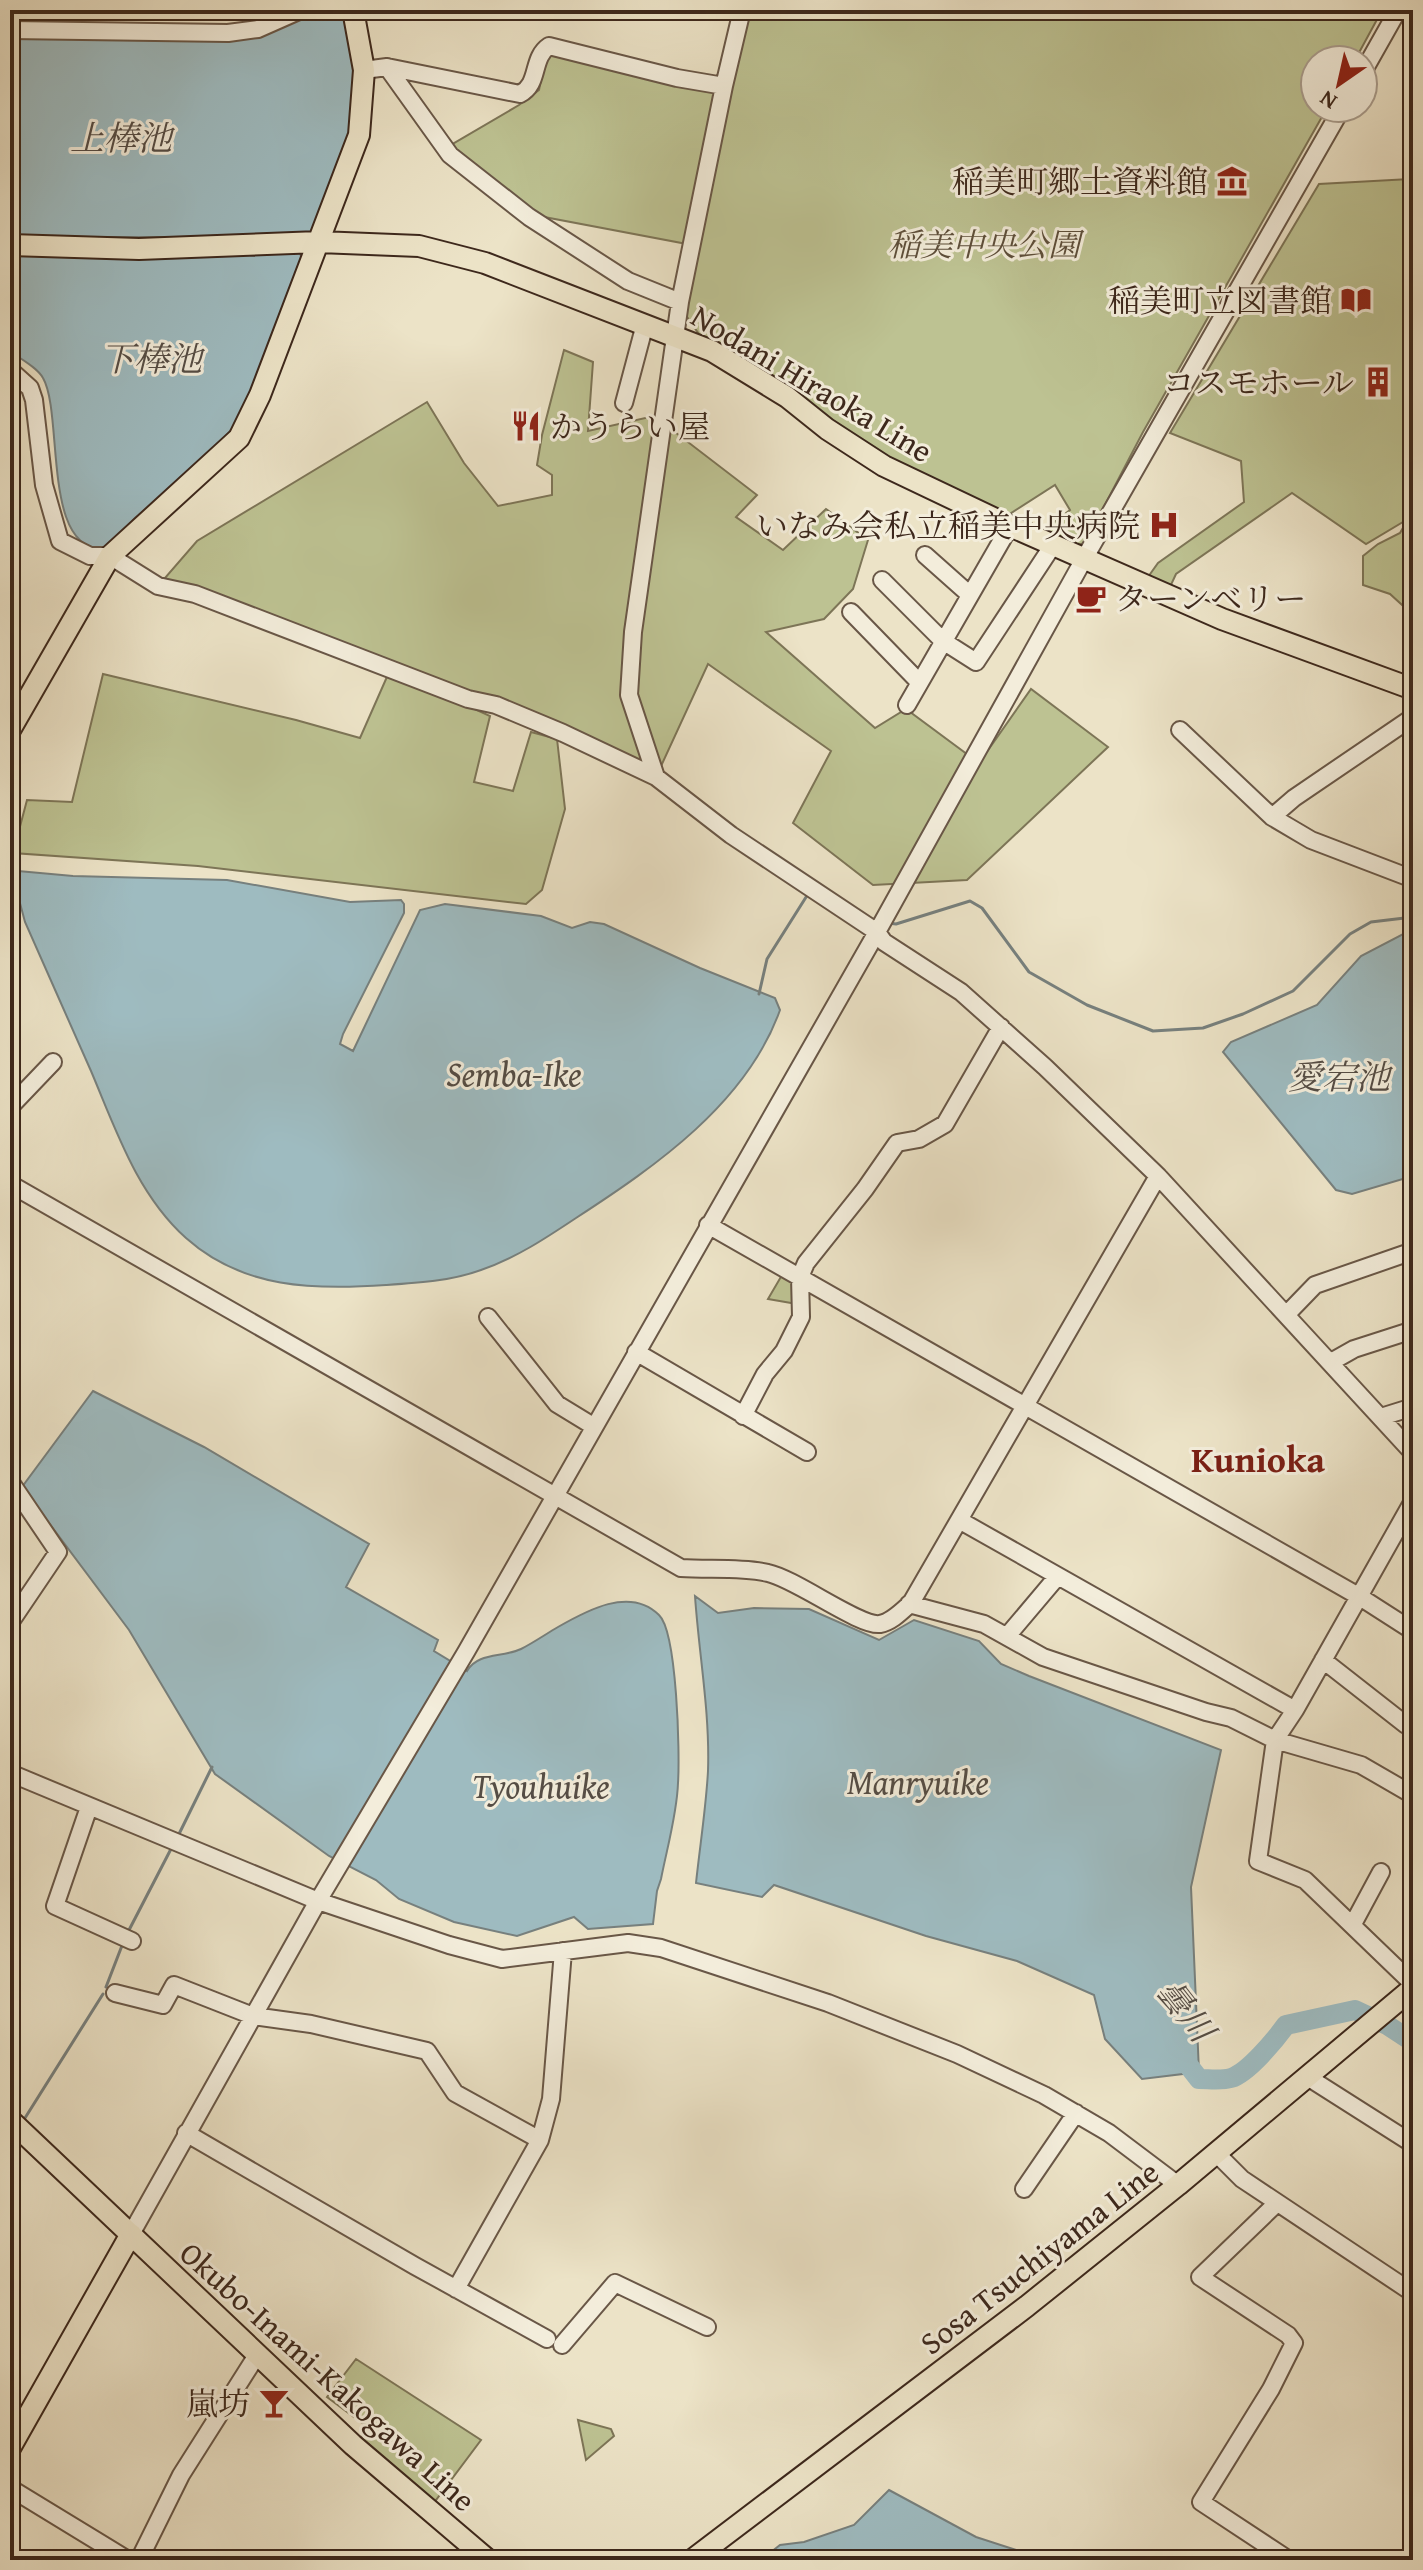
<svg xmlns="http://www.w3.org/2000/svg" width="1423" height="2570" viewBox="0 0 1423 2570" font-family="'Gentium Book Plus','Noto Serif JP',serif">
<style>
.green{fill:#bdc292;stroke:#7d7557;stroke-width:2}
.water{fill:#9ebbc0;stroke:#77807e;stroke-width:2}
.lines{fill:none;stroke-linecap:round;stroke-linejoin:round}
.stream{stroke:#77807e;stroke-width:3}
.river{stroke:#9ebbc0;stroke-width:20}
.minor-casing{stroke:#695747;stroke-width:20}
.major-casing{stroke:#3d281c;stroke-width:24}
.minor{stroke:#f3eddb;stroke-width:16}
.major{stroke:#ece3c7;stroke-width:20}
.labels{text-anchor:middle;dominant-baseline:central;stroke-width:6;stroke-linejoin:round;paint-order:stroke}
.poi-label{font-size:32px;fill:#3d281c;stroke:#f3eddb;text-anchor:end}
.park-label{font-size:32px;font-style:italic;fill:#5d4e3a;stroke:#f3eddb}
.street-label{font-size:32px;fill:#3d281c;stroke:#f3eddb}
.water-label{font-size:34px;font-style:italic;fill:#554d45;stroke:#f3eddb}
.quarter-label{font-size:36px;font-weight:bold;fill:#7a1f14;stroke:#f3eddb}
</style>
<rect width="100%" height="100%" fill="#ece3c7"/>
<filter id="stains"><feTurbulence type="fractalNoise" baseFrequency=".0025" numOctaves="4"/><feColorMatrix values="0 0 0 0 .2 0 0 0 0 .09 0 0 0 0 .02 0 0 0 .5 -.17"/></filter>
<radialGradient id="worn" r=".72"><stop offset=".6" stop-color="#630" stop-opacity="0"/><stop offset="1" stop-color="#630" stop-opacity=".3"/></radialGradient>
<path class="green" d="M 748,10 L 1312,10 L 1330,15 L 1380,14 L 1355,60 L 1315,60 L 1315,108 L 1327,108 L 1143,432 L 1085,543 L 1074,546 L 1044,530 L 1070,510 L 1055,485 L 1008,515 L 899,464 L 703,340 L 683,311 Z
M 547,50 L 717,93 L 687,244 L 539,216 L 451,145 L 519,105 L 539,90 Z
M 1410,179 L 1413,181 L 1413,615 L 1390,594 L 1363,585 L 1363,556 L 1378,544 L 1400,533 L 1408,519 L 1366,544 L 1292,493 L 1176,574 L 1170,587 L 1148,577 L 1158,563 L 1244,502 L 1241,461 L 1170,433 L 1319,184 Z
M 564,350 L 593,362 L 588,431 L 654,416 L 757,495 L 736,517 L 783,550 L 826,509 L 868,540 L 853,589 L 824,619 L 766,632 L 875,728 L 906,709 L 979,763 L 1031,689 L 1108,747 L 967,880 L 873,885 L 793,823 L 831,751 L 708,664 L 656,777 L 396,673 L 490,716 L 474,782 L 513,791 L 531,732 L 557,739 L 565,809 L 542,890 L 526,904 L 198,866 L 13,853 L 27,800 L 72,802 L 103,674 L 296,720 L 360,738 L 390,670 L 158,586 L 197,541 L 427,402 L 464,463 L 498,506 L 552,495 L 552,475 L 537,465 L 542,435 Z
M 782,1275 L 796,1283 L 797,1304 L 768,1299 Z
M 356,2359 L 481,2440 L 433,2504 L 360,2443 L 366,2426 L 327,2397 Z
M 578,2420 L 611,2429 L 614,2436 L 586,2460 Z"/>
<path class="water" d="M 316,10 L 344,10 L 358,87 L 352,143 L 314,233 L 233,237 L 10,237 L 10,36 L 218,41 L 259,34 Z
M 10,253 L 300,253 L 303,263 L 279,329 L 237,424 L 189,474 L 135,518 L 107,548 C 41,557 64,414 43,378 C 37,367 20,359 10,351 Z
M 18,871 L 73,876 L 227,880 L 350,902 L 401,900 L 404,904 L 404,913 L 343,1034 L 340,1044 L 353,1051 L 420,910 L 445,904 L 541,916 L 572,928 L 590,922 L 604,924 L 700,968 L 775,998 L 780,1010 C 747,1103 656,1166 576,1218 C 546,1238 516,1258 481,1270 C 451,1281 418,1283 386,1285 C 314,1290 243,1289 186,1238 C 137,1194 116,1130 91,1071 C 69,1021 47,972 25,922 L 17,892 Z
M 1407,932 L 1413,933 L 1413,1176 L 1352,1194 L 1336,1190 L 1223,1052 L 1231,1042 L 1317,1005 L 1361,956 Z
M 93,1391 L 204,1447 L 369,1544 L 346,1587 L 438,1640 L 434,1651 L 467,1671 C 478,1652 502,1658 521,1649 C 533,1643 546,1634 558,1627 C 586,1611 630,1586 659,1615 C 677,1632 680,1753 678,1783 C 677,1814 667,1848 661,1879 L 657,1891 L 653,1924 L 588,1929 L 574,1917 L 517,1936 L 454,1922 L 399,1899 L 376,1880 L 329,1856 L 215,1774 L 129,1630 L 22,1487 Z
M 695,1596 L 718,1613 L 754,1608 L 809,1609 L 879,1640 L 914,1620 L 979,1641 L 1001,1664 L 1029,1676 L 1221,1750 L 1191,1887 L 1199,2072 L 1142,2079 L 1105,2039 L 1094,1995 L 1017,1961 L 926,1936 L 774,1885 L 762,1897 L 696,1883 C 700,1845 706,1808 708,1771 C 710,1712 699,1655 695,1596 Z
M 889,2490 L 976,2537 L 1047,2560 L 761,2560 L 780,2545 L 804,2542 L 854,2525 Z"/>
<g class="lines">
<path class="stream" d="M 888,923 L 896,924 L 970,901 L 982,908 L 1029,972 L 1087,1005 L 1153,1031 L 1203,1028 L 1243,1014 L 1293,991 L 1350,934 L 1371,922 L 1413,917
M 759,994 L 767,959 L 808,894
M 178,1836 L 212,1767
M 128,1932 L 172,1847
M 106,1987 L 123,1943
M 25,2118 L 103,1994"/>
<path class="river" d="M 1178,2052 L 1199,2079 C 1209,2079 1221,2081 1231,2078 C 1248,2073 1275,2040 1286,2025 L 1355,2010 L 1387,2025 L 1413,2042"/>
<g class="minor-casing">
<path id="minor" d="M 10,30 L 228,33 L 258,29 L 301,10
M 387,67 L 520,94 C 540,84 531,58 549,46 L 677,78 L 724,86
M 364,70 L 387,67 L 450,155 L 529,217 L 628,281 L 680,302
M 1363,72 L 1398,10
M 10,370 L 30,388 L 34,400 L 44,485 L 60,541 L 90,556 L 110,556 L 158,586 L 195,594 L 468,699 L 496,705 L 563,733 L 656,777 L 731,835 L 877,932 L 884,942 L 961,992 L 1045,1067 L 1158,1176 L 1413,1453
M 624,403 L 645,324
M 925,555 L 970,595
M 882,580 L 943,641 L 976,662 L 1053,545
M 851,612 L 919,682
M 907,705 L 1010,526
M 1413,717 L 1294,798 L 1272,817 L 1311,840 L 1413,879
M 1180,730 L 1272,817
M 656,777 L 629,695 L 633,632 L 680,302 L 724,86 L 742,10
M 10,1107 L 53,1062
M 10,1184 L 681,1568 C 707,1570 743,1567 768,1573 C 796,1579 860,1627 880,1624 C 892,1622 903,1610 911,1603 L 1158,1176
M 708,1225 L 1360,1597 L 1413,1631
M 1286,1315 L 1315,1285 L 1413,1251
M 488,1317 L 557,1404 L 593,1426
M 636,1352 L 807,1452
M 1331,1362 L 1354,1349 L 1413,1330
M 743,1416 L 765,1374 L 784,1351 L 801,1317 L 800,1277 L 806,1263 L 865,1189 L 897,1143 L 919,1139 L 945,1124 L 1001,1027
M 1381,1417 L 1413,1407
M 10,1481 L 58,1552 L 10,1623
M 1413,1501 L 1295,1710 L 1275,1740 L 1258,1861 L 1305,1880 L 1413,1984
M 959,1520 L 1295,1710
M 909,1604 L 984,1624 L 1043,1657 L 1206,1712 L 1231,1718 L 1275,1740 L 1361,1765 L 1413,1795
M 1008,1635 L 1057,1577
M 1323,1660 L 1406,1725 L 1413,1720
M 10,1773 L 318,1901 L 449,1945 L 502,1959 L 628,1943 L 661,1948 L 828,2003 L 957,2054 L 1044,2095 L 1109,2133 L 1178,2185
M 89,1807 L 55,1906 L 132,1941
M 1353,1924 L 1381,1872
M 115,1993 L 163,2005 L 174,1985 L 253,2016 L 311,2024 L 427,2051 L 455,2093 L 540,2140
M 1306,2076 L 1413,2144
M 186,2133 L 415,2266 L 547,2339
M 1216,2153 L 1242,2179 L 1413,2293
M 1024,2189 L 1076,2113
M 1277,2203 L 1200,2277 L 1288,2335 L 1294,2343 L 1271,2389 L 1201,2502 L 1289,2560
M 131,2234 L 318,1901 L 466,1652 L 877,932 L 1084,559 L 1342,108
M 456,2289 L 540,2140 L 551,2099 L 563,1951
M 562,2345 L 615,2283 L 707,2327
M 10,2488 L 128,2560
M 10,2559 L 12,2560
M 139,2560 L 181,2475 L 257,2355"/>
</g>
<g class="major-casing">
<path id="major" d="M 10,245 L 139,249 L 319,242 L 419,246 L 485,263 L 712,351 L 787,397 L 827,429 L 884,466 L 1010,526 L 1222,619 L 1413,689
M 10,730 L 110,556 L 239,438 L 260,395 L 359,135 L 364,70 L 353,10
M 10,2120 L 353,2445 L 488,2560
M 10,2448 L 131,2234
M 692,2560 L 1027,2306 L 1178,2185 L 1413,1988"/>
</g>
<use href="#minor" class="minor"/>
<use href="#major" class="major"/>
</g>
<defs>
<g id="museum-bare" transform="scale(2.4)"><path d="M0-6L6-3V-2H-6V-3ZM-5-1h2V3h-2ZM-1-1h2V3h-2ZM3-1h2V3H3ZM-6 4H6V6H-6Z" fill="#8f2418" stroke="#f3eddb" stroke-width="2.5" paint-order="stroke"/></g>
<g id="library-bare" transform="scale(2.4)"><path d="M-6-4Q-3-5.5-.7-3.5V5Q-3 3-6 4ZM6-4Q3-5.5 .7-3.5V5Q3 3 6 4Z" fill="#8f2418" stroke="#f3eddb" stroke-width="2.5" paint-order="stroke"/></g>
<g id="building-bare" transform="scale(2.4)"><path d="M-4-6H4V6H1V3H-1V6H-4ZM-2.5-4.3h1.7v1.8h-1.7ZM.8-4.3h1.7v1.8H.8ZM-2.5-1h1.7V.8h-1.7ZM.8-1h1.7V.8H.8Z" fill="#8f2418" stroke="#f3eddb" stroke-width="2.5" paint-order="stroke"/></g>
<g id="restaurant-bare" transform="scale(2.4)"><path d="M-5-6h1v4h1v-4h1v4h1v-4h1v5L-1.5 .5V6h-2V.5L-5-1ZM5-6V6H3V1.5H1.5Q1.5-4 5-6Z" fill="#8f2418" stroke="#f3eddb" stroke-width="2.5" paint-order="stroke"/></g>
<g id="hospital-bare" transform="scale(2.4)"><path d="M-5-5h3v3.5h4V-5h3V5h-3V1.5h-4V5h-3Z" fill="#8f2418" stroke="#f3eddb" stroke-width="2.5" paint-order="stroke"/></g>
<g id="cafe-bare" transform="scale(2.4)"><path d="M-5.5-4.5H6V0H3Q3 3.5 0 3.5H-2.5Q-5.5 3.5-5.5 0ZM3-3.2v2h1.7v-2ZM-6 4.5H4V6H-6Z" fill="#8f2418" stroke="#f3eddb" stroke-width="2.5" paint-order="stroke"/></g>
<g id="bar-bare" transform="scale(2.4)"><path d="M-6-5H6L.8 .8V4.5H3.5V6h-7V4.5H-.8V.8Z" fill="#8f2418" stroke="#f3eddb" stroke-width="2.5" paint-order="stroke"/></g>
</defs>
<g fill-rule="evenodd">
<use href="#museum-bare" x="1232" y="181"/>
<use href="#library-bare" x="1356" y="300"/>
<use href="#building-bare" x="1378" y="382"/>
<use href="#restaurant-bare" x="526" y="426"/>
<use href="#hospital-bare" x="1164" y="525"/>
<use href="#cafe-bare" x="1091" y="598"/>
<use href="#bar-bare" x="274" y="2403"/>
</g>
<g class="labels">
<g class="poi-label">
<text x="1208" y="181">稲美町郷土資料館</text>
<text x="1332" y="300">稲美町立図書館</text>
<text x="1354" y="382">コスモホール</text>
<text x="550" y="426" text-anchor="start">かうらい屋</text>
<text x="1140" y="525">いなみ会私立稲美中央病院</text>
<text x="1115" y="598" text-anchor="start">ターンベリー</text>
<text x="250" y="2403">嵐坊</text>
</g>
<g class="park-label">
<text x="984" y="244">稲美中央公園</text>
</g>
<g class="street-label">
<text transform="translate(812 383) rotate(31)">Nodani Hiraoka Line</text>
<text transform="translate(1039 2257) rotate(-38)">Sosa Tsuchiyama Line</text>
<text transform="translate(328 2376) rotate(42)">Okubo-Inami-Kakogawa Line</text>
</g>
<g class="water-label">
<text x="121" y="137">上棒池</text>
<text x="151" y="358">下棒池</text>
<text x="514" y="1073">Semba-Ike</text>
<text x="1339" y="1076">愛宕池</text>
<text x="918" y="1781">Manryuike</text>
<text x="541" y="1785">Tyouhuike</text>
<text transform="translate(1186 2010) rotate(52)">曇川</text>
</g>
<g class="quarter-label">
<text x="1258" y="1458">Kunioka</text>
</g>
</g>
<rect width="1423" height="2570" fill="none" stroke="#ece3c7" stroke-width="40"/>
<rect x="12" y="12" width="1399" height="2546" fill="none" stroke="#3d281c" stroke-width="4"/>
<rect x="20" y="20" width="1383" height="2530" fill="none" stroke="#3d281c" stroke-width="2"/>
<g transform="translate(1339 84) rotate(214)"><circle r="38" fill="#f3eddb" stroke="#aa9e8f" stroke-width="2"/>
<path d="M0-6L14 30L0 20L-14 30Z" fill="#8f2418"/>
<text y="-12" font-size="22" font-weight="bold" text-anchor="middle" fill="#3d281c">N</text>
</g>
<rect width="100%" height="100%" filter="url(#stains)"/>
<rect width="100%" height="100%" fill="url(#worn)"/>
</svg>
